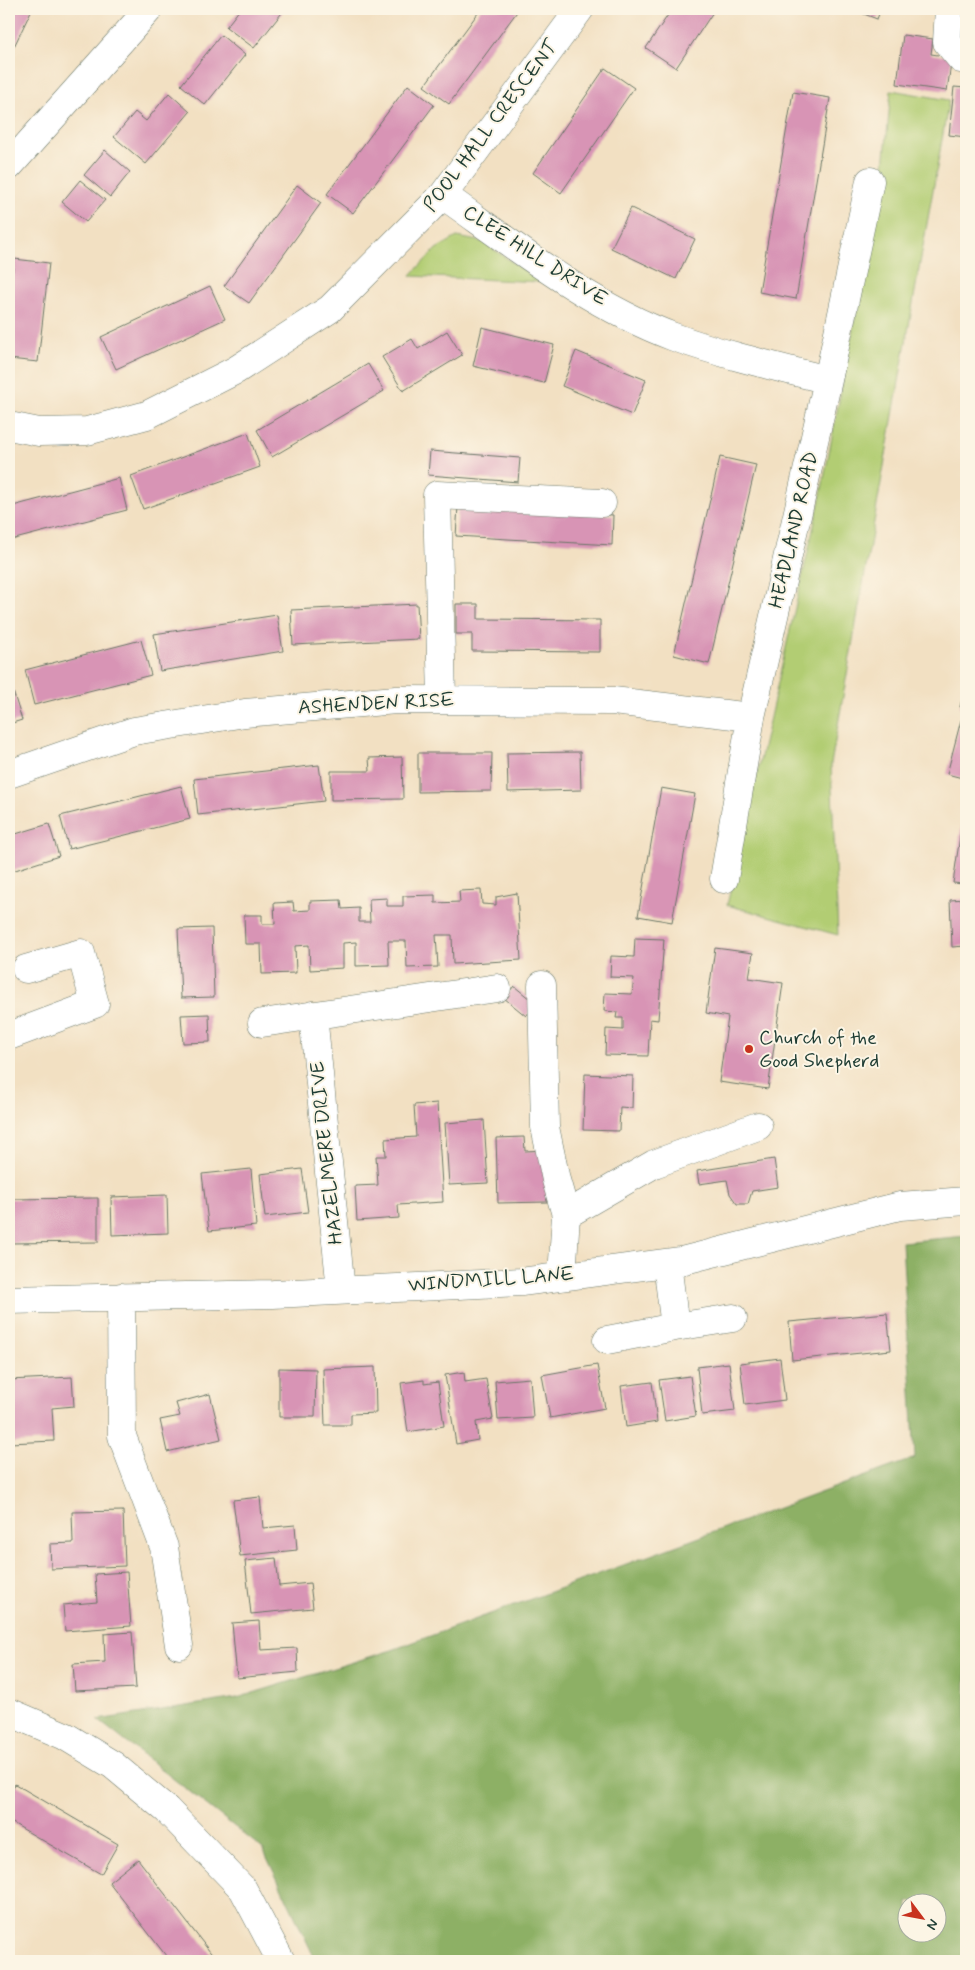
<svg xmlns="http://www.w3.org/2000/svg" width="975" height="1970" viewBox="0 0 975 1970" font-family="Mynerve,sans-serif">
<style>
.green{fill:#b2cd73;stroke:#688554}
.forest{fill:#8db065;stroke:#56764c;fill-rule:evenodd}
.building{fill:#d894b5}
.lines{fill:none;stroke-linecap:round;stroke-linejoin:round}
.minor-casing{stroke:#697666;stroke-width:29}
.minor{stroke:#fff;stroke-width:28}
.poi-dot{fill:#c8321e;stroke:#fcf5e5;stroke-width:2}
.labels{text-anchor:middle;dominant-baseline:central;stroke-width:4;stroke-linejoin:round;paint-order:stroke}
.street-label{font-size:20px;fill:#1f3d34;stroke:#fcf5e5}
.poi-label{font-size:20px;fill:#1f3d34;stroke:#fcf5e5;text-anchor:start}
</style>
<rect width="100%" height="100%" fill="#fcf5e5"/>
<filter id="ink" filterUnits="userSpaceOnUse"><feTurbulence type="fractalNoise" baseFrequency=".02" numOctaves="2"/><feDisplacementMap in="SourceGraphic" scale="10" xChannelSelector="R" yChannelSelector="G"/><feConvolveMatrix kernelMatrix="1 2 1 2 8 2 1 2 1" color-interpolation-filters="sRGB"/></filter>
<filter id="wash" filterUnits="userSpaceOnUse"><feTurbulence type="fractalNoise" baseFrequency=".0096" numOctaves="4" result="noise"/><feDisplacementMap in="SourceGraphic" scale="20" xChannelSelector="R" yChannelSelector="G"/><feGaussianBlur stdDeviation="1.12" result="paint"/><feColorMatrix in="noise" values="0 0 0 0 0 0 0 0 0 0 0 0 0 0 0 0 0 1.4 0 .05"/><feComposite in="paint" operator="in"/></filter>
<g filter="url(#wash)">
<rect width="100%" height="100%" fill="#f2e0c2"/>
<path class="green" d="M 891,90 L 949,100 L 831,764 L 838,935 L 727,905 L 820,499 L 884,168 Z
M 457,237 L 483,242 L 541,282 L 410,276 L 436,249 Z"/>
<path class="forest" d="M 966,1236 L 966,1961 L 316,1961 L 263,1849 L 98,1720 L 237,1698 L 392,1650 L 915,1458 L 902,1242 ZM 908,1902 L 938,1902 L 938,1932 L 908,1932 Z"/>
<g id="blocks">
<path class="building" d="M 9,9 L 32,9 L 9,57 Z
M 240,9 L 285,9 L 254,48 L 226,27 Z
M 481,9 L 519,9 L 449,104 L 424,86 Z
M 672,9 L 715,9 L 676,68 L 646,48 Z
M 851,9 L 881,9 L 877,19 Z
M 221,35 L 245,55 L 205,105 L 181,85 Z
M 903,35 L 933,39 L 931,54 L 952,57 L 947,91 L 897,84 Z
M 605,68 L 634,88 L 561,193 L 533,173 Z
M 408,85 L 434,105 L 353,213 L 327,194 Z
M 954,87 L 966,88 L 966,137 L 949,135 Z
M 793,92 L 830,98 L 796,299 L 759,292 Z
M 169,93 L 190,112 L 146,164 L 114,137 L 135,112 L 146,121 Z
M 105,150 L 130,172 L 110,197 L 84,175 Z
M 80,180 L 105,200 L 86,222 L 62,202 Z
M 297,185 L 321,203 L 249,303 L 224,286 Z
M 631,208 L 695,239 L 676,279 L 611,248 Z
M 14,259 L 49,263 L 38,362 L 9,359 L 9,304 Z
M 210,286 L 225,319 L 116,369 L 101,337 Z
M 482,327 L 554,345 L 544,383 L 473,366 Z
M 447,331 L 462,355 L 403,391 L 382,357 L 412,339 L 418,349 Z
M 576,351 L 646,380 L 632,415 L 562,386 Z
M 368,364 L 384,391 L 272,457 L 257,430 Z
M 248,433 L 260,467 L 143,509 L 131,476 Z
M 430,451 L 520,458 L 518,482 L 428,475 Z
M 720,457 L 756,465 L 709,664 L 674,655 Z
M 119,478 L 127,510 L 11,540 L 9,507 Z
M 458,506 L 613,515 L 612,545 L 456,536 Z
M 417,604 L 419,639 L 293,645 L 291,610 Z
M 456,604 L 478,604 L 478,619 L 600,620 L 600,652 L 472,651 L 472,634 L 456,634 Z
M 277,615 L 283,651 L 160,671 L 154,634 Z
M 141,640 L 151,675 L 34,705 L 25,670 Z
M 966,683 L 966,708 L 960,707 Z
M 12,688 L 22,720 L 9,724 L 9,689 Z
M 961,720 L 966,721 L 966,779 L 947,774 Z
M 580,752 L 581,790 L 508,792 L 507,753 Z
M 418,753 L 492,753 L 491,791 L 418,792 Z
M 402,757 L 403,799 L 331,800 L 331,771 L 370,771 L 369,758 Z
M 319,765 L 324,801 L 198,815 L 194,779 Z
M 181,786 L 190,819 L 69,849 L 60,816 Z
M 661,788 L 695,794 L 672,922 L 638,916 Z
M 965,803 L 966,803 L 966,884 L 953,883 Z
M 49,824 L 59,856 L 9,872 L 9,836 Z
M 481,890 L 482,904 L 496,905 L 496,897 L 517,893 L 521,960 L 453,964 L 452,935 L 436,935 L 438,967 L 407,968 L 406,941 L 388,941 L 389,965 L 356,966 L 356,942 L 343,943 L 343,968 L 310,970 L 309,945 L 295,946 L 296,973 L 262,974 L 261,944 L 245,944 L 244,915 L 262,915 L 262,924 L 275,924 L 274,903 L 293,902 L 294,911 L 310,910 L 310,901 L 341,900 L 342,909 L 359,908 L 359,922 L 370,922 L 369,899 L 387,898 L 387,906 L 403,906 L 403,896 L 435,895 L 435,903 L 460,902 L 459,891 Z
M 966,899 L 966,946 L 952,947 L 950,900 Z
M 212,928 L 214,997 L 181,998 L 178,929 Z
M 635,938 L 664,939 L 658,1020 L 650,1019 L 648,1056 L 605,1055 L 606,1029 L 623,1030 L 623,1018 L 616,1018 L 617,1012 L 604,1011 L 605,993 L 632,994 L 634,978 L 610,977 L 611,956 L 634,957 Z
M 715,948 L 753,953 L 749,978 L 783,983 L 768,1089 L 719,1082 L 728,1017 L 706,1013 Z
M 514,986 L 536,1004 L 526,1016 L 504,998 Z
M 209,1014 L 210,1042 L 183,1043 L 181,1015 Z
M 585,1074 L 633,1076 L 632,1108 L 620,1107 L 619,1131 L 583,1130 Z
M 437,1103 L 443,1202 L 398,1205 L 399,1218 L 357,1221 L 355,1186 L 378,1185 L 376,1156 L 386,1156 L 385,1139 L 416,1137 L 414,1105 Z
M 484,1120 L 488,1183 L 449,1185 L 445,1123 Z
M 524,1137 L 525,1151 L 546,1150 L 547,1202 L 498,1203 L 496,1138 Z
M 774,1159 L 778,1187 L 752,1191 L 748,1204 L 737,1204 L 730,1194 L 727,1180 L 699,1184 L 697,1171 Z
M 251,1169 L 256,1226 L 209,1231 L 202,1174 Z
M 302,1169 L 308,1212 L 265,1217 L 260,1174 Z
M 167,1195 L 168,1233 L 112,1235 L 111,1197 Z
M 98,1198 L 98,1242 L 9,1243 L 9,1199 Z
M 887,1313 L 891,1350 L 792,1360 L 789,1322 Z
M 780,1358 L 785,1400 L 745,1405 L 740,1363 Z
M 729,1363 L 735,1411 L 702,1415 L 697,1367 Z
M 597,1365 L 605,1408 L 550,1418 L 542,1375 Z
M 375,1367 L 376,1413 L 351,1414 L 351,1425 L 325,1425 L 323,1369 Z
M 279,1368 L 316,1369 L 315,1417 L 279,1417 Z
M 464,1372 L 465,1382 L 486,1379 L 493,1419 L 476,1422 L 478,1440 L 456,1444 L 445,1375 Z
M 690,1376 L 696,1416 L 665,1421 L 659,1380 Z
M 72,1377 L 74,1406 L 52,1408 L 54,1441 L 9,1443 L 9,1380 Z
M 530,1378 L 533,1418 L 498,1420 L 495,1381 Z
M 424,1380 L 424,1384 L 438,1382 L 444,1426 L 408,1432 L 401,1383 Z
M 652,1382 L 657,1422 L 626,1427 L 621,1386 Z
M 210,1394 L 221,1439 L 167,1452 L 160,1420 L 180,1416 L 176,1403 Z
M 260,1497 L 263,1528 L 295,1525 L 297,1550 L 240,1556 L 233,1500 Z
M 123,1511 L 125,1566 L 51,1569 L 50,1544 L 73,1543 L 72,1512 Z
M 276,1558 L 279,1586 L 310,1583 L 313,1608 L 251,1614 L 245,1561 Z
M 127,1572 L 131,1626 L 65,1631 L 63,1605 L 97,1602 L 95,1574 Z
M 259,1621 L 261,1650 L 297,1648 L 298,1672 L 237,1678 L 232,1623 Z
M 132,1632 L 136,1688 L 75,1691 L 73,1664 L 105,1662 L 104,1634 Z
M 15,1784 L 118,1844 L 101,1874 L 9,1821 L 9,1795 Z
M 138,1859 L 217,1961 L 170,1961 L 109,1882 Z"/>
</g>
</g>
<g filter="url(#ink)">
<use href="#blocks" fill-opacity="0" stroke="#697666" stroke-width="1"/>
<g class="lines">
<g class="minor-casing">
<path id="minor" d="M 949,9 L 947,42 L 961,59
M 9,166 L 149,9
M 443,195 C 515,246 590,306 674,337 C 724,355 777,367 828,380
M 9,426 L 39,432 L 87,431 L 147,415 L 236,370 L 330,309 L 443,195 L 580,9
M 442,699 L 437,495 L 602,503
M 9,774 L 134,731 L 245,713 L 396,700 L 613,701 L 751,717
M 724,879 L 751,717 L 828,380 L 870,181
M 542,985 L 545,1127 L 556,1180 L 566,1215
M 313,1015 L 341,1290
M 262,1023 L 497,988
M 9,1036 L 95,1004 L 81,953 L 26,969
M 667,1263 L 675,1327 L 733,1318
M 562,1276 L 566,1215 L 654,1164 L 758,1126
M 121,1297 L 122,1436 L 164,1547 L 179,1645
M 9,1300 L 273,1294 L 521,1282 L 681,1261 L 900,1206 L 966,1201
M 607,1340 L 675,1327
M 9,1712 L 65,1736 L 113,1765 L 167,1810 L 243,1889 L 281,1961"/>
</g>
<use href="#minor" class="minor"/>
</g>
</g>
<circle class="poi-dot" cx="749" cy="1049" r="5"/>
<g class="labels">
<g class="street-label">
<text transform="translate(491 126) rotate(-53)">POOL HALL CRESCENT</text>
<text transform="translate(535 256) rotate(33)">CLEE HILL DRIVE</text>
<text transform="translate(794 530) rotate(-77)">HEADLAND ROAD</text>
<text transform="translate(376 704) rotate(-3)">ASHENDEN RISE</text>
<text transform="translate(327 1153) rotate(-96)">HAZELMERE DRIVE</text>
<text transform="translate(491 1280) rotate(-4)">WINDMILL LANE</text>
</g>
<g class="poi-label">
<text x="759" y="1038">Church of the<tspan x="759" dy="23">Good Shepherd</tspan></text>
</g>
</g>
<rect width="975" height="1970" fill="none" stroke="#fcf5e5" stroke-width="30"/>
<g transform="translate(922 1918) rotate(122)"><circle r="24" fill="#fcf5e5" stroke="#a4ab9e"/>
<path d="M0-4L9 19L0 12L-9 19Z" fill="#c8321e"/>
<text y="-8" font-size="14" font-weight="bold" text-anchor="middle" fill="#1f3d34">N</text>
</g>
</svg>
